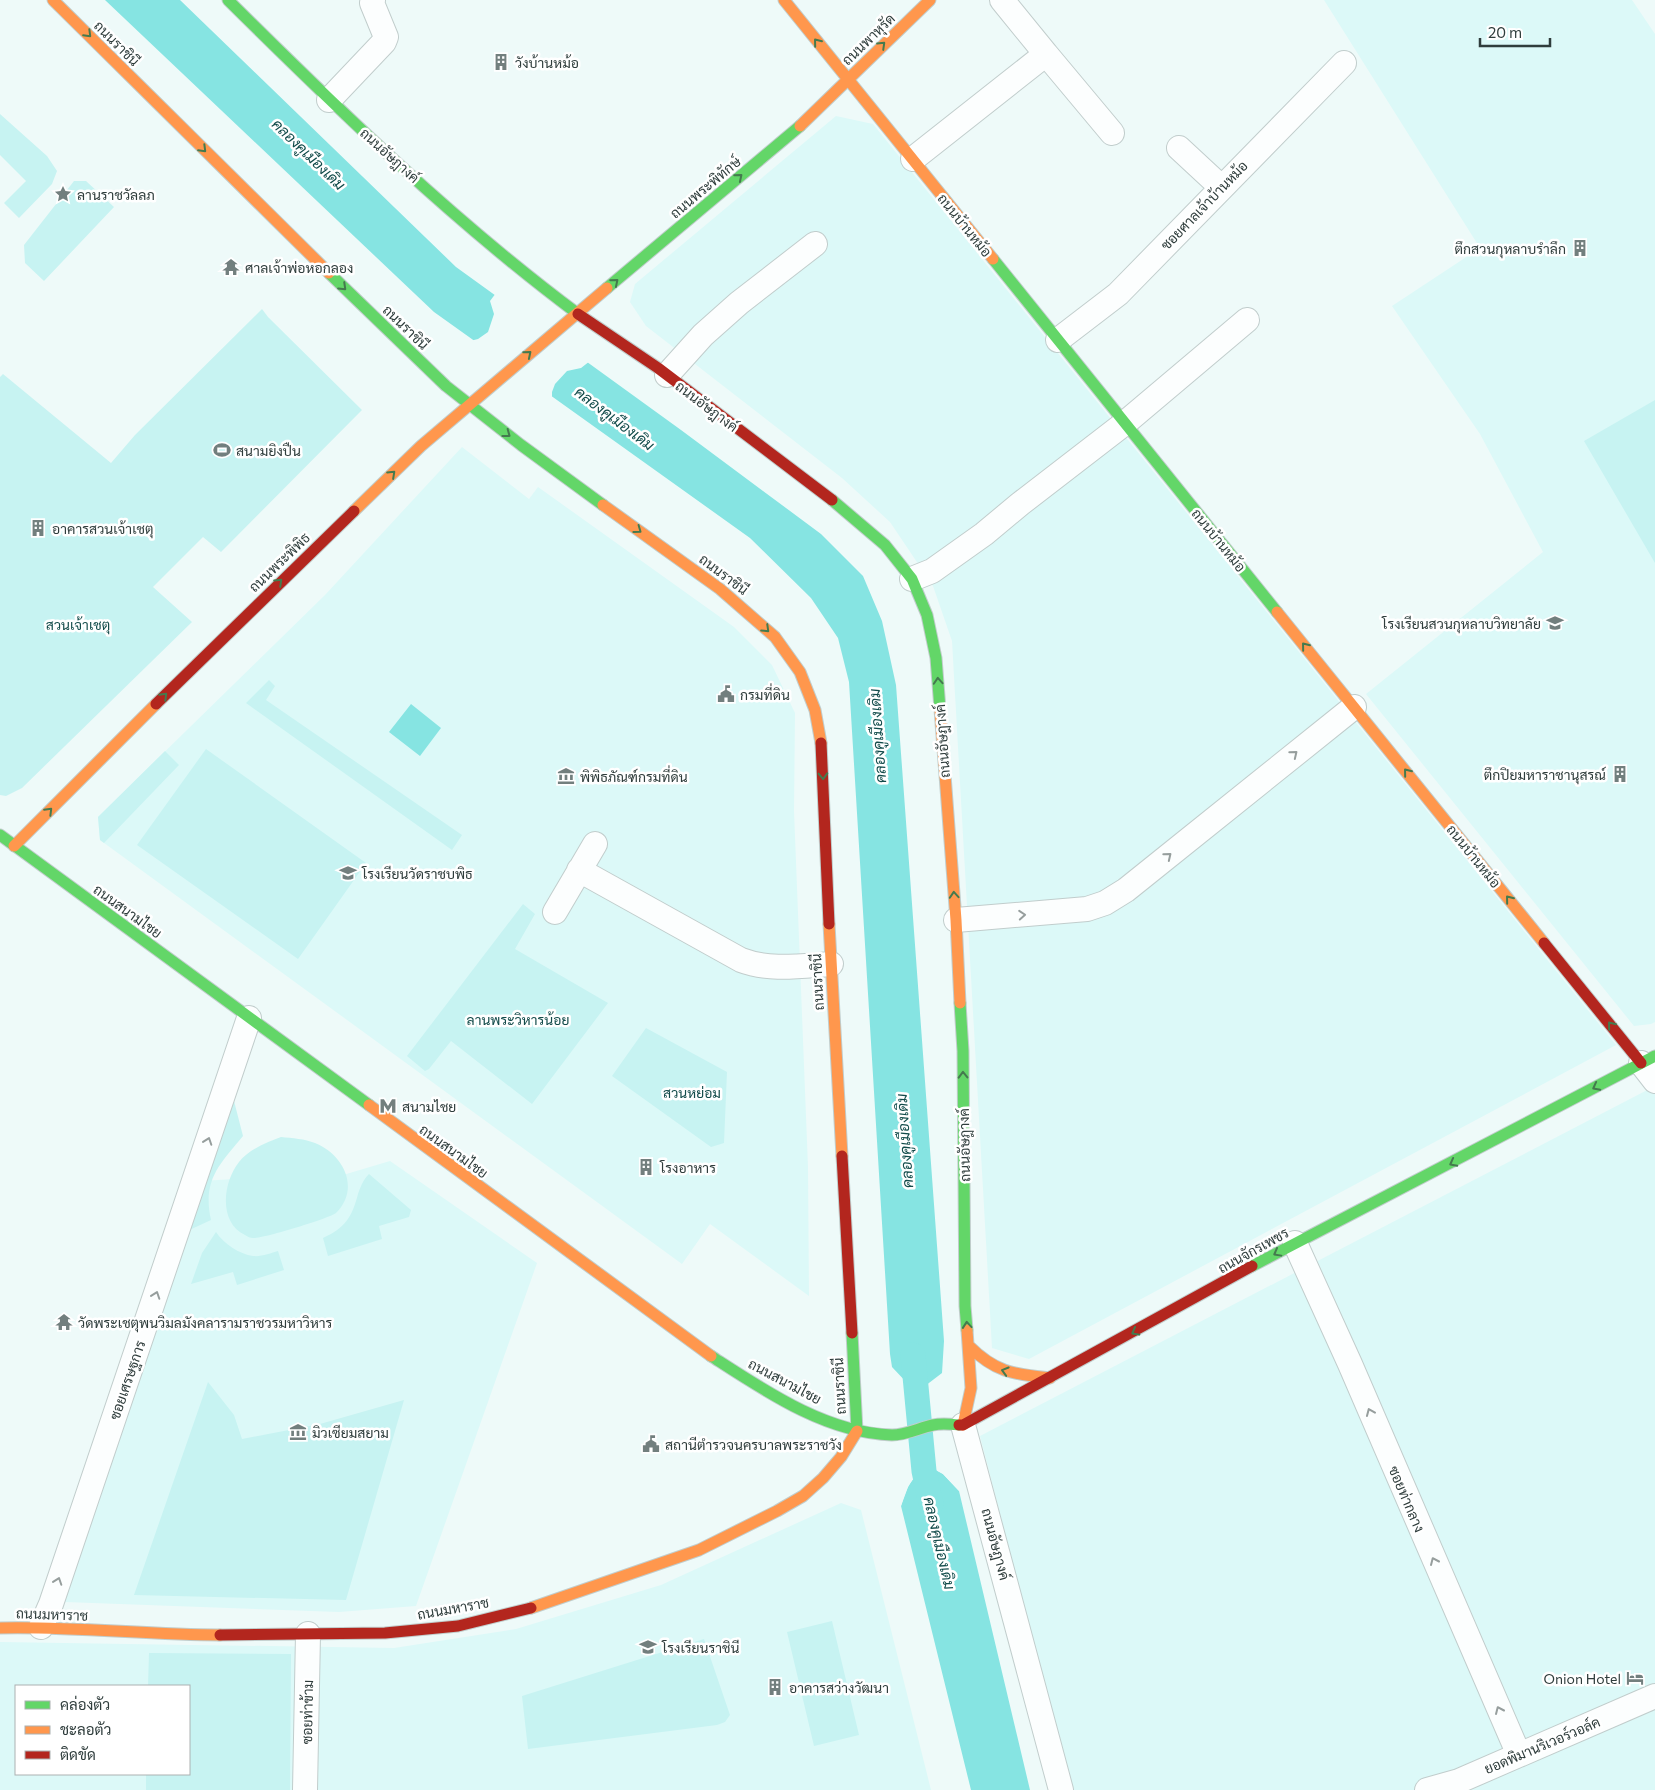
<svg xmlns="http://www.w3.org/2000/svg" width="1655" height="1790" viewBox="0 0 1655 1790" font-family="Commissioner,Sarabun,sans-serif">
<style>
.built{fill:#dcf9f8;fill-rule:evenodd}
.green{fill:#c7f3f2}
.water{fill:#86e4e2}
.pier{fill:#eefaf9}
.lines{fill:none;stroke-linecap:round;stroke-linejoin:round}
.canal{stroke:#86e4e2;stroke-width:25}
.street-casing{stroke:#c1cdcc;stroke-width:26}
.fast-casing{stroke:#c1cdcc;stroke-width:13}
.slow-casing{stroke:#c1cdcc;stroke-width:13}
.jam-casing{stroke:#c1cdcc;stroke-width:13}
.street{stroke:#fcfefe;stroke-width:24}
.fast{stroke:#63d668;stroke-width:11}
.slow{stroke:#ff974d;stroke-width:11}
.jam{stroke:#b3261e;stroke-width:11}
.oneway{stroke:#447a4e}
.oneway2{stroke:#969e9d}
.labels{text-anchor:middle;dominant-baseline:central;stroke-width:5;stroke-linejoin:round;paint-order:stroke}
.street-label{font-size:14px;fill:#2f3d3c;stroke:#fff}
.poi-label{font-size:14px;fill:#2f3d3c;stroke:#fff;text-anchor:start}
.park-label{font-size:14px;fill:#124b4a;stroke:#fff}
.water-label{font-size:15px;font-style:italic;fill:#114b4a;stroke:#fff}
</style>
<rect width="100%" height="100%" fill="#eefaf9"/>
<path class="built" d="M 1324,0 L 1632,0 L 1655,34 L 1655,1022 L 1651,1024 L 1634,1026 L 1366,694 L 1543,552 L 1480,434 L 1392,306 L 1480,248 Z
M 836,116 L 873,124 L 1616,1045 L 1029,1359 L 992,1348 L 952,641 L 933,586 L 890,522 L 842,478 L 646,326 L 630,302 L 635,284 Z
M 462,447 L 529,499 L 538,487 L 734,627 L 772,665 L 795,713 L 794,811 L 808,1167 L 809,1296 L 710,1224 L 682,1264 L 100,840 L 98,817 L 325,595 Z
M 1655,1086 L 1655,1790 L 1071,1790 L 980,1436 Z
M 390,1161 L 537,1263 L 416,1606 L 339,1612 L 65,1602 L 202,1181 L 234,1179 L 259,1200 Z
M 841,1503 L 861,1510 L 931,1790 L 0,1790 L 0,1642 L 394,1648 L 516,1629 L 661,1585 ZM 16,1686 L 189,1686 L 189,1774 L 16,1774 Z"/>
<path class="green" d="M 0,114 L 47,156 L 57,171 L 52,184 L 19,218 L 4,203 L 26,181 L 0,155 Z
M 74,181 L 86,181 L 114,207 L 44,281 L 25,263 L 24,245 Z
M 262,309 L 268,317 L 362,410 L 221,552 L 203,537 L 153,587 L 192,622 L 22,788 L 6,796 L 0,795 L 0,377 L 3,374 L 111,463 L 135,435 Z
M 1655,400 L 1655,563 L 1584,441 Z
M 269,680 L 275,686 L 266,700 L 462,835 L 452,850 L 246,703 Z
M 206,749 L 366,863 L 298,959 L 137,845 Z
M 165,751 L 179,765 L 104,843 L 100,840 L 98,817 Z
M 523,904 L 535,914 L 515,949 L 608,1003 L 532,1104 L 451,1041 L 429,1069 L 425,1071 L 407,1056 Z
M 646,1028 L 727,1072 L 724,1143 L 711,1147 L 612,1076 Z
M 234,1101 L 243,1136 C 220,1164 202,1180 211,1220 L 185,1232 Z
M 281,1137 C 292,1138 305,1139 315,1143 C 343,1154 361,1188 336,1213 C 330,1218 262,1239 253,1238 C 250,1238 248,1237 245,1235 C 218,1222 223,1182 239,1162 C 248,1150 267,1142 281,1137 Z
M 369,1174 L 411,1210 L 409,1217 L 379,1226 L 382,1239 L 328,1256 L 323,1238 C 345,1228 352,1217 358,1194 C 361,1186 363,1180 369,1174 Z
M 216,1232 C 224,1244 239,1254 253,1256 C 261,1257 271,1253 278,1251 L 284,1270 L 237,1285 L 233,1272 L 191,1284 L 202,1253 Z
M 208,1382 L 234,1415 L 242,1439 L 320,1424 L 404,1400 L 346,1600 L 134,1595 Z
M 832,1621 L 859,1735 L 814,1746 L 787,1632 Z
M 704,1639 L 730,1715 L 725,1722 L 717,1725 L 528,1749 L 522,1696 Z
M 149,1653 L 291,1654 L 290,1790 L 146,1790 L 146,1774 L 189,1774 L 189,1686 L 148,1686 Z"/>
<path class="water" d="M 105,0 L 180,0 L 456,267 L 681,430 L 821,534 L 863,576 L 882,621 L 896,685 L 944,1341 L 942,1373 L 925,1386 L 916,1388 L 909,1385 L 892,1367 L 890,1354 L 849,682 L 838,638 L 811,598 L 750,538 L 434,312 Z
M 411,704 L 441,728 L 420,756 L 389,732 Z
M 934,1469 L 943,1474 L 959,1491 L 1030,1790 L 971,1790 L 901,1506 C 908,1485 911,1473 934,1469 Z"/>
<path class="pier" d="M 496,293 L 590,361 L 581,368 L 567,371 L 555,384 L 552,392 L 552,400 L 470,341 L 478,339 L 488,332 L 494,314 L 490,301 Z
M 935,1467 L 945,1472 L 958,1486 L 959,1491 L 943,1474 L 934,1469 L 924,1471 L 915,1476 L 908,1487 L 901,1506 L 901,1500 L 905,1486 L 913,1475 L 923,1468 Z"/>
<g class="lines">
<path class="canal" d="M 913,1355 L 924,1471 L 931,1504"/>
<g class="street-casing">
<path id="street" d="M 1046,54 L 1112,133
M 329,100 L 384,42 L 386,37 L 372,3 L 373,0
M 1179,148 L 1221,187
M 913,159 L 1046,54 L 1002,0
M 1058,340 L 1118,294 L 1344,63
M 667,375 L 703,335 L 739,303 L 815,244
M 912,579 L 932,571 L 984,534 L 1020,504 L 1125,423 L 1247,320
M 579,870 L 741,960 C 770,971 800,966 831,964
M 555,912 L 595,844
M 956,920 L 1087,909 L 1105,903 L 1126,890 L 1354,707
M 1641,1063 L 1655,1081
M 1295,1243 L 1350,1364 L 1519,1755
M 963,1425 L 1061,1790
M 41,1627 L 51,1604 L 249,1018
M 305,1790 L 308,1634
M 1427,1790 L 1459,1781 L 1655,1696"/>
</g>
<g class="fast-casing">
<path id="fast" d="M 228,0 C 339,110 452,220 578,314
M 993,259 L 1277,612
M 329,273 L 446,386 L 521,445 L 603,505
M 607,288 L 800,126
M 832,500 L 885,545 L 912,579 L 927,615 L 936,658 L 940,709
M 0,835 L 369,1105
M 960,1003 L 963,1051 L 965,1306 L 967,1330
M 1252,1266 L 1655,1056
M 852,1333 L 857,1431
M 711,1356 C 765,1391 826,1433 892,1435 C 906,1435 919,1428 933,1425 C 942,1423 950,1424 959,1425"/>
</g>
<g class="slow-casing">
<path id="slow" d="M 53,0 L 329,273
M 784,0 L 993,259
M 800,126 L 930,0
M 603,505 L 720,589 L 775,637 L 800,672 L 815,710 L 821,743
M 354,511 L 421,446 L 607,288
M 1277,612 L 1544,943
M 940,709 L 956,920 L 960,1003
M 14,846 L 156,704
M 829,924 L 842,1156
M 369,1105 L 711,1356
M 969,1346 C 996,1373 1014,1374 1050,1378
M 963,1425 L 971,1388 L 967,1330
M 531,1608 L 699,1550 L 777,1511 L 803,1496 L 823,1478 L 841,1457 L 857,1431
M 0,1628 C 73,1626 146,1635 220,1635"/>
</g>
<g class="jam-casing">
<path id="jam" d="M 578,314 L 658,368 L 832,500
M 156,704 L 354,511
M 821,743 L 829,924
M 1544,943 L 1641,1063
M 842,1156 L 852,1333
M 959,1425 L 963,1425 L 1252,1266
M 220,1635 L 385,1633 L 458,1626 L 531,1608"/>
</g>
<use href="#street" class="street"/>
<use href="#fast" class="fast"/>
<use href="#slow" class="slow"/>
<use href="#jam" class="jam"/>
</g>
<defs><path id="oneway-chevron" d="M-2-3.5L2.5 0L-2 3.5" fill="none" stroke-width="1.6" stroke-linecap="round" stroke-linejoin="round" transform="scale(1.25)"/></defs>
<g class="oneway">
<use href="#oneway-chevron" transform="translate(88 34) rotate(45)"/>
<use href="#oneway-chevron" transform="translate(817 42) rotate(-129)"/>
<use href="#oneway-chevron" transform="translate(882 45) rotate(-44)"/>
<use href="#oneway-chevron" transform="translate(203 149) rotate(45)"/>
<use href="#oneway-chevron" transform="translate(739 177) rotate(-40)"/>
<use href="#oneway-chevron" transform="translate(615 282) rotate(-40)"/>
<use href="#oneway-chevron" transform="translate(343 287) rotate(44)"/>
<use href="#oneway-chevron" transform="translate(528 354) rotate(-40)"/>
<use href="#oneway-chevron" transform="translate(507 434) rotate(37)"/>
<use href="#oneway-chevron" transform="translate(392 474) rotate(-43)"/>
<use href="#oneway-chevron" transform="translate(638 530) rotate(36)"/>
<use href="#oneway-chevron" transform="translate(279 582) rotate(-44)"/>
<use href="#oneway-chevron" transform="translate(766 629) rotate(44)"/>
<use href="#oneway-chevron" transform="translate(1305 646) rotate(-129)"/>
<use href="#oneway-chevron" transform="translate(938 681) rotate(-94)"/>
<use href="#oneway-chevron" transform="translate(164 696) rotate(-45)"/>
<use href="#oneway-chevron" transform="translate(1407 772) rotate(-129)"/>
<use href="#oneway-chevron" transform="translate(823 776) rotate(88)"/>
<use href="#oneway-chevron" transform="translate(49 811) rotate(-45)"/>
<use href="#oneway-chevron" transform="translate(954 895) rotate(-94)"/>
<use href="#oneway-chevron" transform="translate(1509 899) rotate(-129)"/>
<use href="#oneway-chevron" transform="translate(1611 1025) rotate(-129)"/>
<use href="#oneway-chevron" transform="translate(963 1075) rotate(-91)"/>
<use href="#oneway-chevron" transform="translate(1596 1087) rotate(152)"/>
<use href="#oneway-chevron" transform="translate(1453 1163) rotate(152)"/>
<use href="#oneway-chevron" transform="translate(1277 1253) rotate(151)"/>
<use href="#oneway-chevron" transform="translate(967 1325) rotate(-95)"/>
<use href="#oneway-chevron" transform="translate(1135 1332) rotate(151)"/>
<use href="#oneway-chevron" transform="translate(1005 1371) rotate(-164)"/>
</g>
<g class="oneway2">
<use href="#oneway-chevron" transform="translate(1294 754) rotate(-39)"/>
<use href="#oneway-chevron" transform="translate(1168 856) rotate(-39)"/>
<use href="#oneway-chevron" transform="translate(1022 915) rotate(-4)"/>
<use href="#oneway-chevron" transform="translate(208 1141) rotate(-71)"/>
<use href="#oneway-chevron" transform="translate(156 1295) rotate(-71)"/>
<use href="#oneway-chevron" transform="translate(1370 1412) rotate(-113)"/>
<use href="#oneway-chevron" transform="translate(1434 1561) rotate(-114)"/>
<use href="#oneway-chevron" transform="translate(58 1581) rotate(-71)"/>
<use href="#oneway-chevron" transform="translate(1499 1710) rotate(-114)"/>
</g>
<defs>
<g id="building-bare" transform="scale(1.35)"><path d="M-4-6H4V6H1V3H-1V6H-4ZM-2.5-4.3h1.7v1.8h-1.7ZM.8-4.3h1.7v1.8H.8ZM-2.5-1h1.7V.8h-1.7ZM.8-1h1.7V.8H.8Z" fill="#727f7e" stroke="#fff" stroke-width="2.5" paint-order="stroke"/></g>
<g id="sight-bare" transform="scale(1.35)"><path d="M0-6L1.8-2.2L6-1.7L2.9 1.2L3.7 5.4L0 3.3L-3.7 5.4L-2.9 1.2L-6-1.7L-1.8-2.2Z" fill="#727f7e" stroke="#fff" stroke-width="2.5" paint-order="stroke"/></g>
<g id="temple-bare" transform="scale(1.35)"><path d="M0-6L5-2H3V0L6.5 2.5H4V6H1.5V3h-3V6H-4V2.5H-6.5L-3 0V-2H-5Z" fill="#727f7e" stroke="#fff" stroke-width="2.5" paint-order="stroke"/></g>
<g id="stadium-bare" transform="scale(1.35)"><path d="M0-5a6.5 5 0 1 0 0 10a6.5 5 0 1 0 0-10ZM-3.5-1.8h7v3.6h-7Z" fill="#727f7e" stroke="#fff" stroke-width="2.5" paint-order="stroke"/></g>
<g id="school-bare" transform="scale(1.35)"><path d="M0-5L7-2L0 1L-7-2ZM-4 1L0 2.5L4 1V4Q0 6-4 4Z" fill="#727f7e" stroke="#fff" stroke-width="2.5" paint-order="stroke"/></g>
<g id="civic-bare" transform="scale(1.35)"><path d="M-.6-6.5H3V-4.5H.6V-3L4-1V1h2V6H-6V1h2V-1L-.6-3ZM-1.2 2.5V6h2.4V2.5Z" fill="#727f7e" stroke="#fff" stroke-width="2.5" paint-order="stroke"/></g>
<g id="museum-bare" transform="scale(1.35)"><path d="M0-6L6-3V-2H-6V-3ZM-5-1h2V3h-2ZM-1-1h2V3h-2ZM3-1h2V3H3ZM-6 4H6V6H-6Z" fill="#727f7e" stroke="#fff" stroke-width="2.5" paint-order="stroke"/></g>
<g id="metro-bare" transform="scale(1.35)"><path d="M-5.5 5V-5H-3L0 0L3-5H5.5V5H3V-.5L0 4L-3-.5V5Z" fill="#727f7e" stroke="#fff" stroke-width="2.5" paint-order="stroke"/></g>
<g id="hotel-bare" transform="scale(1.35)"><path d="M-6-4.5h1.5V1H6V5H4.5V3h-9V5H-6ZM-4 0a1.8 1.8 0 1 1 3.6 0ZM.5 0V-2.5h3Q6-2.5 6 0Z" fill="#727f7e" stroke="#fff" stroke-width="2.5" paint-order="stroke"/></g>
</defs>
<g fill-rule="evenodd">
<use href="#building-bare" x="501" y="62"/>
<use href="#sight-bare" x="63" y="194"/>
<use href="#building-bare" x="1580" y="248"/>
<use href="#temple-bare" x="231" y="267"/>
<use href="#stadium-bare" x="222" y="450"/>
<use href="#building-bare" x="38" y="528"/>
<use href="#school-bare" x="1555" y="623"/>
<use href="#civic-bare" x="726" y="694"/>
<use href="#building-bare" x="1620" y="774"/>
<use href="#museum-bare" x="566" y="776"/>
<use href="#school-bare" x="348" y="873"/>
<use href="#metro-bare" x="388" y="1106"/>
<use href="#building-bare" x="646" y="1167"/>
<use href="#temple-bare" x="64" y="1322"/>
<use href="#museum-bare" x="298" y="1432"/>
<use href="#civic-bare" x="651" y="1444"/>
<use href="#school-bare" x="648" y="1647"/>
<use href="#hotel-bare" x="1635" y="1678"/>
<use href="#building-bare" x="775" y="1687"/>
</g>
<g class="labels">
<g class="street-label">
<text transform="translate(868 39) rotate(-44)">ถนนพาหุรัด</text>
<text transform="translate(117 43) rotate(45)">ถนนราชินี</text>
<text transform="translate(390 155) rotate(42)">ถนนอัษฎางค์</text>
<text transform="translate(705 187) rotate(-40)">ถนนพระพิทักษ์</text>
<text transform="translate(1204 205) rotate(-46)">ซอยศาลเจ้าบ้านหม้อ</text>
<text transform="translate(965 225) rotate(51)">ถนนบ้านหม้อ</text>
<text transform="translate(406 327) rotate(44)">ถนนราชินี</text>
<text transform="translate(707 406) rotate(37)">ถนนอัษฎางค์</text>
<text transform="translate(1219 540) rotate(51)">ถนนบ้านหม้อ</text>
<text transform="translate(279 562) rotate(-44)">ถนนพระพิพิธ</text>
<text transform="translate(724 574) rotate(37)">ถนนราชินี</text>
<text transform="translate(942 741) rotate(-94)">ถนนอัษฎางค์</text>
<text transform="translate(1474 856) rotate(51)">ถนนบ้านหม้อ</text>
<text transform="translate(128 911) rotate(36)">ถนนสนามไชย</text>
<text transform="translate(817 982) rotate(-93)">ถนนราชินี</text>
<text transform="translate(964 1145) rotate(-91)">ถนนอัษฎางค์</text>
<text transform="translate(454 1151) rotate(36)">ถนนสนามไชย</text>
<text transform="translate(1253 1250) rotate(-29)">ถนนจักรเพชร</text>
<text transform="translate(127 1380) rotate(-71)">ซอยเศรษฐการ</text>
<text transform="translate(785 1381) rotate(28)">ถนนสนามไชย</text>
<text transform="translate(839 1386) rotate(-93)">ถนนราชินี</text>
<text transform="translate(1407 1499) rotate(67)">ซอยท่ากลาง</text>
<text transform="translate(996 1544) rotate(75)">ถนนอัษฎางค์</text>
<text transform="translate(453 1608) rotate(-10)">ถนนมหาราช</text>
<text transform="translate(52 1614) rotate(2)">ถนนมหาราช</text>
<text transform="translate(307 1712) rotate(-89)">ซอยท่าข้าม</text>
<text transform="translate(1542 1745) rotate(-23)">ยอดพิมานริเวอร์วอล์ค</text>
</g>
<g class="poi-label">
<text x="515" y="62">วังบ้านหม้อ</text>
<text x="77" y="194">ลานราชวัลลภ</text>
<text x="1566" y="248" text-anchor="end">ตึกสวนกุหลาบรำลึก</text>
<text x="245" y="267">ศาลเจ้าพ่อหอกลอง</text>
<text x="236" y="450">สนามยิงปืน</text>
<text x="52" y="528">อาคารสวนเจ้าเชตุ</text>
<text x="1541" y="623" text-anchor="end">โรงเรียนสวนกุหลาบวิทยาลัย</text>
<text x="740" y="694">กรมที่ดิน</text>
<text x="1606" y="774" text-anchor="end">ตึกปิยมหาราชานุสรณ์</text>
<text x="580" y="776">พิพิธภัณฑ์กรมที่ดิน</text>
<text x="362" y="873">โรงเรียนวัดราชบพิธ</text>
<text x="402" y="1106">สนามไชย</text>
<text x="660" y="1167">โรงอาหาร</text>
<text x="78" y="1322">วัดพระเชตุพนวิมลมังคลารามราชวรมหาวิหาร</text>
<text x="312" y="1432">มิวเซียมสยาม</text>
<text x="665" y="1444">สถานีตำรวจนครบาลพระราชวัง</text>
<text x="662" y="1647">โรงเรียนราชินี</text>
<text x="1621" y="1678" text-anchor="end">Onion Hotel</text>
<text x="789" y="1687">อาคารสว่างวัฒนา</text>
</g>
<g class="park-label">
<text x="78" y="624">สวนเจ้าเชตุ</text>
<text x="518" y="1019">ลานพระวิหารน้อย</text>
<text x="692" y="1092">สวนหย่อม</text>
</g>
<g class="water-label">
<text transform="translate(309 154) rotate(44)">คลองคูเมืองเดิม</text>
<text transform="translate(615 418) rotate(37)">คลองคูเมืองเดิม</text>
<text transform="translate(877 736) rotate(-94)">คลองคูเมืองเดิม</text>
<text transform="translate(904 1141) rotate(-94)">คลองคูเมืองเดิม</text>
<text transform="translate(940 1543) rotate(77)">คลองคูเมืองเดิม</text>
</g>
</g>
<rect x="15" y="1685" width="175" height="90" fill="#ffffff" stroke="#acb1b1"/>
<rect x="25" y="1701" width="25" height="8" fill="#63d668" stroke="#acb1b1"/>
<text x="60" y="1710" font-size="15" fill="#2f3d3c">คล่องตัว</text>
<rect x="25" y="1726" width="25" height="8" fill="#ff974d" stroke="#acb1b1"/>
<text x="60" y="1735" font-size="15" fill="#2f3d3c">ชะลอตัว</text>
<rect x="25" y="1751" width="25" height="8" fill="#b3261e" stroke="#acb1b1"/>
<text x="60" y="1760" font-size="15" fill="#2f3d3c">ติดขัด</text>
<path d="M1480 38v8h70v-8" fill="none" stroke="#2f3d3c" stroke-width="2.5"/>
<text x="1488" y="38" font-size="15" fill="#2f3d3c" stroke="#ffffff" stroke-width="4" paint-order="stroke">20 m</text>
</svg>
